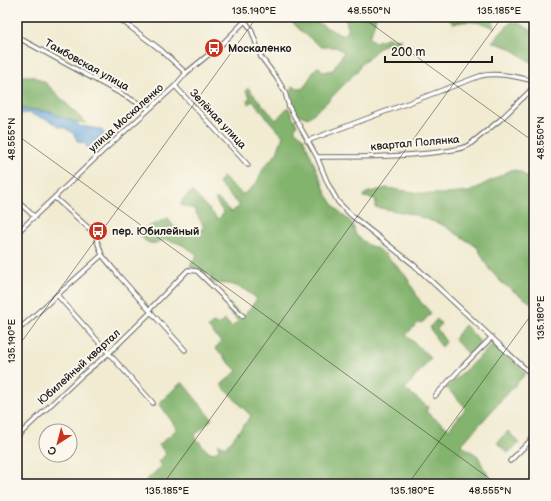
<svg xmlns="http://www.w3.org/2000/svg" width="551" height="501" viewBox="0 0 551 501" font-family="'Balsamiq Sans',sans-serif">
<style>
.forest{fill:#83b46e;stroke:#506845}
.water{fill:#67a7da;stroke:#42627b}
.lines{fill:none;stroke-linecap:round;stroke-linejoin:round}
.street-casing{stroke:#67645c;stroke-width:5.5}
.street{stroke:#fff;stroke-width:3.5}
.ticks{fill:none;stroke:#1c1c1c;stroke-width:1;stroke-opacity:0.45}
.labels{text-anchor:middle;dominant-baseline:central;stroke-width:4;stroke-linejoin:round;paint-order:stroke}
.poi-label{font-size:11px;font-weight:bold;fill:#1c1c1c;stroke:#fbf7ec;text-anchor:start}
.street-label{font-size:11px;fill:#1c1c1c;stroke:#fbf7ec}
.neatline{fill:none;stroke:#1c1c1c;stroke-width:1.5}
.ticks-label{font-size:10px;text-anchor:middle;fill:#1c1c1c}
</style>
<rect width="100%" height="100%" fill="#fbf7ec"/>
<filter id="ink" filterUnits="userSpaceOnUse"><feTurbulence type="fractalNoise" baseFrequency=".025" numOctaves="2"/><feDisplacementMap in="SourceGraphic" scale="8" xChannelSelector="R" yChannelSelector="G"/><feConvolveMatrix kernelMatrix="1 2 1 2 8 2 1 2 1" color-interpolation-filters="sRGB"/></filter>
<filter id="wash" filterUnits="userSpaceOnUse"><feTurbulence type="fractalNoise" baseFrequency=".012" numOctaves="4" result="noise"/><feDisplacementMap in="SourceGraphic" scale="16" xChannelSelector="R" yChannelSelector="G"/><feGaussianBlur stdDeviation="0.9" result="paint"/><feColorMatrix in="noise" values="0 0 0 0 0 0 0 0 0 0 0 0 0 0 0 0 0 1.4 0 .05"/><feComposite in="paint" operator="in"/></filter>
<g filter="url(#wash)">
<rect width="100%" height="100%" fill="#f1ebd2"/>
<path class="forest" d="M 287,17 L 307,17 L 341,35 L 346,33 L 348,29 L 345,17 L 376,17 L 374,25 L 369,38 L 375,42 L 387,38 L 401,39 L 399,47 L 393,43 L 383,45 L 362,63 L 358,70 L 326,103 L 308,118 L 297,114 C 294,106 289,94 293,86 L 301,89 L 304,87 L 316,68 L 319,67 L 324,72 L 333,70 L 344,52 L 336,47 L 321,47 L 301,31 Z
M 447,17 L 491,17 L 495,28 C 481,22 469,19 453,24 Z
M 511,22 L 519,23 L 534,32 L 534,64 L 510,48 L 492,42 Z
M 17,76 L 33,76 L 46,83 L 86,123 L 76,122 L 61,117 L 51,112 L 25,109 L 17,110 Z
M 248,88 L 276,120 L 288,107 L 297,125 L 295,128 L 295,131 L 303,137 L 327,195 L 338,211 L 352,223 L 356,235 L 368,245 L 376,248 L 386,255 L 406,276 L 420,301 L 431,313 L 423,322 L 418,323 L 406,335 L 431,358 L 405,389 L 428,407 L 426,412 L 449,429 L 466,408 L 457,398 L 446,388 L 494,343 L 526,373 L 461,445 L 478,456 L 483,467 L 493,482 L 492,484 L 142,484 L 162,466 L 158,462 L 166,454 L 159,445 L 177,429 L 159,403 L 182,382 L 212,419 L 194,436 L 207,451 L 214,453 L 219,449 L 218,445 L 219,444 L 226,447 L 251,416 L 221,385 L 237,371 L 215,348 L 221,342 L 208,327 L 213,323 L 218,325 L 225,320 L 232,327 L 238,321 L 226,308 L 229,303 L 243,317 L 257,299 C 249,292 240,286 229,284 C 221,283 219,285 210,281 L 212,276 L 207,273 L 203,275 L 190,266 L 197,255 C 188,247 177,241 165,240 C 162,240 159,242 156,243 C 147,245 142,238 137,232 L 168,218 L 173,226 L 189,233 L 200,230 L 204,227 L 194,209 L 181,205 C 182,198 187,195 193,192 L 218,219 L 224,213 L 215,200 L 217,198 L 231,212 L 240,206 L 218,183 L 223,177 L 242,194 L 245,193 L 256,184 L 264,167 L 277,153 L 283,136 L 272,124 L 253,101 L 249,104 L 247,101 L 250,97 L 246,91 Z
M 511,170 L 520,171 L 528,178 L 534,179 L 534,305 L 502,283 L 489,269 L 477,247 L 443,225 L 412,214 L 375,207 L 376,199 L 363,197 L 366,193 L 386,188 L 428,194 L 447,194 L 469,192 Z
M 437,319 L 441,324 L 437,329 L 446,342 L 442,347 L 438,342 L 430,327 Z
M 465,325 L 481,343 L 470,356 L 454,339 Z
M 508,431 L 519,443 L 508,453 L 497,443 Z"/>
<path class="water" d="M 25,109 L 51,112 L 61,117 L 76,122 L 80,126 L 101,129 L 104,133 L 106,138 L 100,147 L 91,150 L 88,149 L 85,143 L 78,142 L 73,133 L 63,127 L 59,127 C 52,120 45,119 36,116 C 34,116 32,114 30,113 C 26,113 21,114 17,114 L 17,110 Z"/>
</g>
<g filter="url(#ink)">
<g class="lines">
<g class="street-casing">
<path id="street" d="M 117,17 L 161,50 L 186,73
M 245,21 L 251,29 L 261,57 L 276,77 L 285,92 L 289,107 L 317,157 L 328,184 L 338,202 L 352,216 L 414,265 L 534,377
M 17,37 L 149,109
M 175,86 L 248,165
M 534,129 L 534,131
M 307,141 L 480,76 C 498,72 517,77 534,81
M 317,157 C 358,157 399,157 440,152 C 450,150 460,150 469,145 L 500,120 L 529,92 L 532,88 L 534,81
M 55,198 L 92,231 L 95,235 L 102,255 L 120,277 L 149,310
M 17,201 L 35,217
M 17,233 L 103,151 L 175,86 L 186,73 L 223,43 L 245,21 L 248,17
M 57,295 L 153,403
M 17,331 L 102,255
M 185,350 L 149,310 L 188,270 L 197,271 L 243,316
M 435,396 L 462,367 L 492,337
M 19,435 L 81,376 L 109,353 L 151,312
M 510,461 L 534,437
M 17,481 L 19,484"/>
</g>
<use href="#street" class="street"/>
</g>
</g>
<path class="ticks" d="M 362,17 L 534,142M 17,135 L 497,484M 17,348 L 257,17M 163,484 L 502,17M 408,484 L 534,311"/>
<defs>
<g id="bus-disc" transform="scale(1)"><circle r="9.5" fill="#c8321e" stroke="#fbf7ec"/><path d="M-5-6H5V4H4V6H2V4H-2V6H-4V4H-5ZM-3.5-4V0h7V-4ZM-3.5 1.2v1.5H-2V1.2ZM2 1.2v1.5H3.5V1.2Z" fill="#fff"/></g>
</defs>
<g fill-rule="evenodd">
<use href="#bus-disc" x="214" y="48"/>
<use href="#bus-disc" x="98" y="231"/>
</g>
<g class="labels">
<g class="poi-label">
<text x="228" y="48">Москаленко</text>
<text x="112" y="231">пер. Юбилейный</text>
</g>
<g class="street-label">
<text transform="translate(87 65) rotate(29)">Тамбовская улица</text>
<text transform="translate(126 118) rotate(-42)">улица Москаленко</text>
<text transform="translate(218 119) rotate(47)">Зелёная улица</text>
<text transform="translate(415 143) rotate(-5)">квартал Полянка</text>
<text transform="translate(79 367) rotate(-42)">Юбилейный квартал</text>
</g>
</g>
<rect width="551" height="501" fill="none" stroke="#fbf7ec" stroke-width="44"/>
<g transform="translate(58 443) rotate(216)"><circle r="19" fill="#fbf7ec" stroke="#a29f99"/>
<path d="M0-3L7 15L0 10L-7 15Z" fill="#c8321e"/>
<text y="-6" font-size="11" font-weight="bold" text-anchor="middle" fill="#1c1c1c">С</text>
</g>
<path d="M385 56v6h107v-6" fill="none" stroke="#1c1c1c" stroke-width="2"/>
<text x="391" y="56" font-size="12" fill="#1c1c1c" stroke="#fbf7ec" stroke-width="3" paint-order="stroke">200 m</text>
<rect x="22" y="22" width="507" height="457" class="neatline"/>
<g class="ticks-label">
<text x="254" y="14">135.190°E</text>
<text x="369" y="14">48.550°N</text>
<text x="499" y="14">135.185°E</text>
<text transform="translate(540 138) rotate(-90)" y="4">48.550°N</text>
<text transform="translate(11 139) rotate(-90)" y="4">48.555°N</text>
<text transform="translate(540 318) rotate(-90)" y="4">135.180°E</text>
<text transform="translate(11 341) rotate(-90)" y="4">135.190°E</text>
<text x="167" y="494">135.185°E</text>
<text x="412" y="494">135.180°E</text>
<text x="490" y="494">48.555°N</text>
</g>
</svg>
